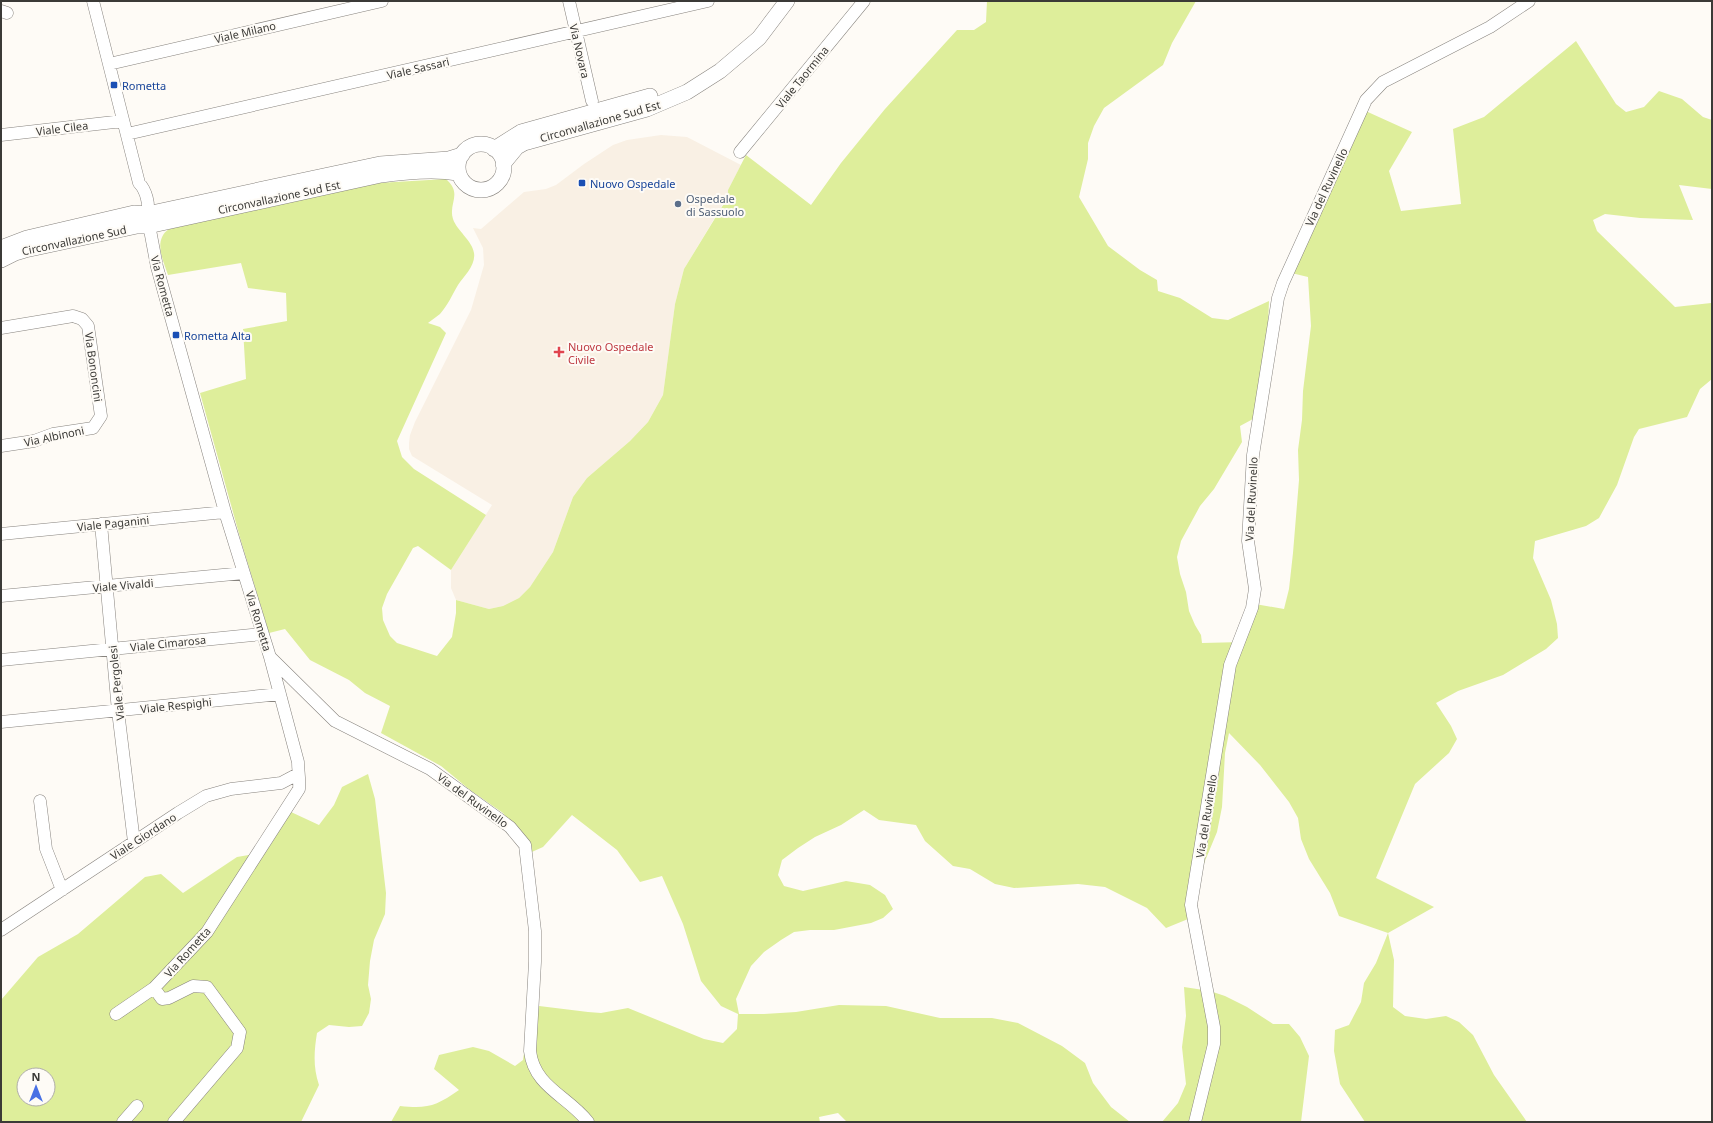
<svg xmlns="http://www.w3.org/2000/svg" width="1713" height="1123" viewBox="0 0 1713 1123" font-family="'Noto Sans',sans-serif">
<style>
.built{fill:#f9f0e4}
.green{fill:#deee9b;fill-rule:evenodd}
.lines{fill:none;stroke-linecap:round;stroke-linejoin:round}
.minor-casing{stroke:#87837e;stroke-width:13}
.major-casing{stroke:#87837e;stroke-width:16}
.minor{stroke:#fff;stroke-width:12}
.major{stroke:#fff;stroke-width:15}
.transit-dot{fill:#1a4fb4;stroke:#fefbf6;stroke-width:1.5}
.service-dot{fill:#5c6f8a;stroke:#fefbf6;stroke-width:1.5}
.health-dot{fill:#e0444e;stroke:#fefbf6;stroke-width:1.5}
.labels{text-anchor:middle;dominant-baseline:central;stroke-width:4;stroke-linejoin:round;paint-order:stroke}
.street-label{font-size:11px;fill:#3b3a37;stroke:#fefbf6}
.transit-label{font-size:11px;fill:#164399;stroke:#fefbf6;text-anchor:start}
.service-label{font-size:11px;fill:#4e5e75;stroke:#fefbf6;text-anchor:start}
.health-label{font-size:11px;fill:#be3a42;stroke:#fefbf6;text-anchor:start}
</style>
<rect width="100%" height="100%" fill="#fefbf6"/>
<path class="built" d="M 661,135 L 687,137 L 741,165 L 728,190 L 728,196 L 684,269 L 675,304 L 663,395 L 648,422 L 630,441 L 587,478 L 573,497 L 553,552 L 530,587 L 519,598 L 503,606 L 489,609 L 456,600 L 451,588 L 451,570 L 492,505 L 412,456 L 409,449 L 409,443 L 410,435 L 415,422 L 471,310 L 484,265 L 483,248 L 473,228 L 481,229 L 524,192 L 546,189 L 556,185 L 584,164 L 613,145 L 627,140 Z"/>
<path class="green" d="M 987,1 L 1196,1 L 1172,43 L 1163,65 L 1104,108 L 1094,126 L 1088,143 L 1088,159 L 1079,197 L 1108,246 L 1140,270 L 1157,280 L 1158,291 L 1180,298 L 1212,318 L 1228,320 L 1269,301 L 1268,326 L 1253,419 L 1240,426 L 1242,442 L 1214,489 L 1200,506 L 1181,541 L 1177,557 L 1180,574 L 1186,592 L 1189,611 L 1195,625 L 1201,635 L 1202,643 L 1243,642 L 1255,604 L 1284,609 L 1289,589 L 1293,553 L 1299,480 L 1298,450 L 1302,420 L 1303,391 L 1311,326 L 1308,277 L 1283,271 L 1359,108 L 1412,132 L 1389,171 L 1401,211 L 1461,204 L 1453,129 L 1484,117 L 1576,41 L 1616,104 L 1626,112 L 1644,107 L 1659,91 L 1682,99 L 1703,117 L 1712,120 L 1712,189 L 1679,185 L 1693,220 L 1640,218 L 1605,214 L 1593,220 L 1597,231 L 1675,307 L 1711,303 L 1712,379 L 1700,389 L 1687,417 L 1639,429 L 1634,437 L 1617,485 L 1599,518 L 1586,526 L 1535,541 L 1533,558 L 1551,600 L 1557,624 L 1558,638 L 1546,649 L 1503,675 L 1458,691 L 1436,703 L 1451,726 L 1457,739 L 1449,753 L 1415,784 L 1376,878 L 1434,907 L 1388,933 L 1394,960 L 1393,1007 L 1405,1016 L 1426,1019 L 1446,1016 L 1459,1022 L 1473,1035 L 1494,1075 L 1527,1122 L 1365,1122 L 1340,1084 L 1334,1051 L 1335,1030 L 1349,1025 L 1361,1002 L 1364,983 L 1376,963 L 1388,933 L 1339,916 L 1330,893 L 1309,859 L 1301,839 L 1298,818 L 1289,802 L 1260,765 L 1229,733 L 1225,753 L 1222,807 L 1217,832 L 1200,873 L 1193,917 L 1166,928 L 1147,908 L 1105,887 L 1078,884 L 1014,888 L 995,884 L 970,869 L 953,866 L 925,841 L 916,825 L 879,820 L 864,810 L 841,825 L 815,837 L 798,848 L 782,860 L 778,875 L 784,886 L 803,891 L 846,881 L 870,885 L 885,895 L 893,909 L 883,918 L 871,923 L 834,930 L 810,930 L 794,932 L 781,940 L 764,952 L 751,966 L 736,999 L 739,1014 L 764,1014 L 796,1012 L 839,1005 L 886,1006 L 940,1018 L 992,1018 L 1018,1023 L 1062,1046 L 1085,1063 L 1093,1083 L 1111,1107 L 1130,1122 L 847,1122 L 838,1113 L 819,1117 L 820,1122 L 391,1122 L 400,1106 C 428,1109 436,1106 459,1090 L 434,1069 L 439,1055 L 473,1047 L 489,1051 L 515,1066 L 523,1060 L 531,1005 L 588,1012 L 601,1013 L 628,1008 L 704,1039 L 723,1043 L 737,1029 L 738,1014 L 721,1006 L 701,981 L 683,924 L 662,876 L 640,882 L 617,850 L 572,815 L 543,847 L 525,855 L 522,840 L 503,813 L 470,790 L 441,766 L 381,733 L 390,706 L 365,693 L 349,680 L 310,660 L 285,629 L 269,633 L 241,541 L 200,393 L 246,379 L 243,329 L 287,321 L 286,293 L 248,288 L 241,263 L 168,275 C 163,260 153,240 169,229 L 378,183 L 446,179 C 463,194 448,203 453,219 C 457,231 472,240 474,253 C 476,265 464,276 458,285 C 452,295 448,305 440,314 C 436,317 432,320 428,323 L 440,327 L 446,333 L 397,441 L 402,457 L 414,469 L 486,515 L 451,570 L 418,546 L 413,548 L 387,594 L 382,608 L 383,620 L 390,636 L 397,643 L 437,656 L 452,637 L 456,613 L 456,600 L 489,609 L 503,606 L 519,598 L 530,587 L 553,552 L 573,497 L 587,478 L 630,441 L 648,422 L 663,395 L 675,304 L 684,269 L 728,197 L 728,190 L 746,155 L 811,205 L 841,163 L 885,109 L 957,30 L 974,30 L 986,22 Z
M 368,774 L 375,799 L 386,893 L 385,914 L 374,940 L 370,961 L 368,985 L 371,999 L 369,1013 L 362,1026 L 349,1027 L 329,1025 L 317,1033 C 314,1052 313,1067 319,1085 L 301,1122 L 1,1122 L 1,1000 L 38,957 L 78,934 L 145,877 L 161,874 L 183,893 L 237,857 L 266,852 L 291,812 L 319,825 L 334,805 L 342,787 ZM 24,1075 L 48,1075 L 48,1099 L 24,1099 Z
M 1184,987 L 1210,991 L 1225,996 L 1247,1007 L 1273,1024 L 1289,1024 L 1300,1037 L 1309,1056 L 1301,1122 L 1162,1122 L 1178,1103 L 1186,1084 L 1182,1047 L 1186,1016 Z"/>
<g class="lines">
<g class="minor-casing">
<path id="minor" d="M 93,1 L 139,183 C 146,190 150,205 147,214 L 157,267 L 225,512 L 270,657 L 298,762 C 298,771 300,779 299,789 L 207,932 L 154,988 L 116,1014
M 569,1 L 592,101
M 1,11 L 7,13
M 109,64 L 382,1
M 127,134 L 708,1
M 1,135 L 123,121
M 740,152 L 864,1
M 1,328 L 73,316 L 82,319 L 88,326 L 101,416 L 93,428 L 53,434 L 34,441 L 1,446
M 101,524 L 118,711 L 134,842
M 1,534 L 225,512
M 1,596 L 244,573
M 270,657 L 335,721 L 430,769 L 510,827 L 525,845 L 535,931 L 535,962 L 530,1051 C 534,1087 568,1096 588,1122
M 1,660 L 262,634
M 1,722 L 280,694
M 40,801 L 46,849 L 62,890
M 1,930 L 178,813 L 206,796 L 231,789 L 281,783 L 298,774
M 154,988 L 162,999 L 169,998 L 193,986 L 207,987 L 240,1032 L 237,1048 L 174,1122
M 123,1122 L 137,1106
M 1195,1122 L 1214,1044 L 1214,1027 L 1191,905 L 1230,665 L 1252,608 L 1255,589 L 1248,541 L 1253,455 L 1278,298 L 1283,283 L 1366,100 L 1383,82 L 1490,27 L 1529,1"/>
</g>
<g class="major-casing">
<path id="major" d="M458 167a23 23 0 1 1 46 0a23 23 0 1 1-46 0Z
M 494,149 L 521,132 L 650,96
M 503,164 L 517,147 L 524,143 L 647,109 L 687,92 L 720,71 L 759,38 L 787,1
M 1,248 L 27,238 L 134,213 L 147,214 L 380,164 L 449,159 L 462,155
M 1,260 L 15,253 L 25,250 L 137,226 L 148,226 L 381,175 C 406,172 433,169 458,173"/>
</g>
<use href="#minor" class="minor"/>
<use href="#major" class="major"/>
</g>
<g class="transit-dot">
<rect x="110" y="81" width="8" height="8" rx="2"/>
<rect x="578" y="179" width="8" height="8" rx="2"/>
<rect x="172" y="331" width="8" height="8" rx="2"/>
</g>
<circle class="service-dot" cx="678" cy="204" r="4"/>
<path class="health-dot" d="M557 346h4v4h4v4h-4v4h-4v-4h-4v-4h4z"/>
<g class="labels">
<g class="street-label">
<text transform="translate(245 32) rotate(-13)">Viale Milano</text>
<text transform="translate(580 51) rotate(77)">Via Novara</text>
<text transform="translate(418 68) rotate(-13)">Viale Sassari</text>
<text transform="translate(802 77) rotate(-51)">Viale Taormina</text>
<text transform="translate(600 121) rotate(-16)">Circonvallazione Sud Est</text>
<text transform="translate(62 128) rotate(-7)">Viale Cilea</text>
<text transform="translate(1326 187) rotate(-65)">Via del Ruvinello</text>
<text transform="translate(279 197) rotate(-12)">Circonvallazione Sud Est</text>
<text transform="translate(74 240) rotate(-12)">Circonvallazione Sud</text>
<text transform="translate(163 286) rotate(75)">Via Rometta</text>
<text transform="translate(94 367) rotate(82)">Via Bononcini</text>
<text transform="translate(54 436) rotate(-12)">Via Albinoni</text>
<text transform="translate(1251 499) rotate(-87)">Via del Ruvinello</text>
<text transform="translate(113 523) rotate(-6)">Viale Paganini</text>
<text transform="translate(123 585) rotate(-5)">Viale Vivaldi</text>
<text transform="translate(259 621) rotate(73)">Via Rometta</text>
<text transform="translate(168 643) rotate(-6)">Viale Cimarosa</text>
<text transform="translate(116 683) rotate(-96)">Viale Pergolesi</text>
<text transform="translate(176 705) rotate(-6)">Viale Respighi</text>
<text transform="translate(473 800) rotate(36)">Via del Ruvinello</text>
<text transform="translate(1206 816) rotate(-81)">Via del Ruvinello</text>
<text transform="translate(143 836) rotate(-33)">Viale Giordano</text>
<text transform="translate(187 952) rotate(-48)">Via Rometta</text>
</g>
<g class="transit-label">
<text x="122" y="85">Rometta</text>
<text x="590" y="183">Nuovo Ospedale</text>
<text x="184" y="335">Rometta Alta</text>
</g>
<g class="service-label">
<text x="686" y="198">Ospedale<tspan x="686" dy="13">di Sassuolo</tspan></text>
</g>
<g class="health-label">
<text x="568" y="346">Nuovo Ospedale<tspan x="568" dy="13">Civile</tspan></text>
</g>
</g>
<rect width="1713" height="1123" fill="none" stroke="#3b3a37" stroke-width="4"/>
<g transform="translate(36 1087)"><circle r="19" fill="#fefbf6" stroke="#b0aeaa"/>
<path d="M0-3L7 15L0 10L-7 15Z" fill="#4971e4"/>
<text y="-6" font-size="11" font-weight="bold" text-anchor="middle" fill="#3b3a37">N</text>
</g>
</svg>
